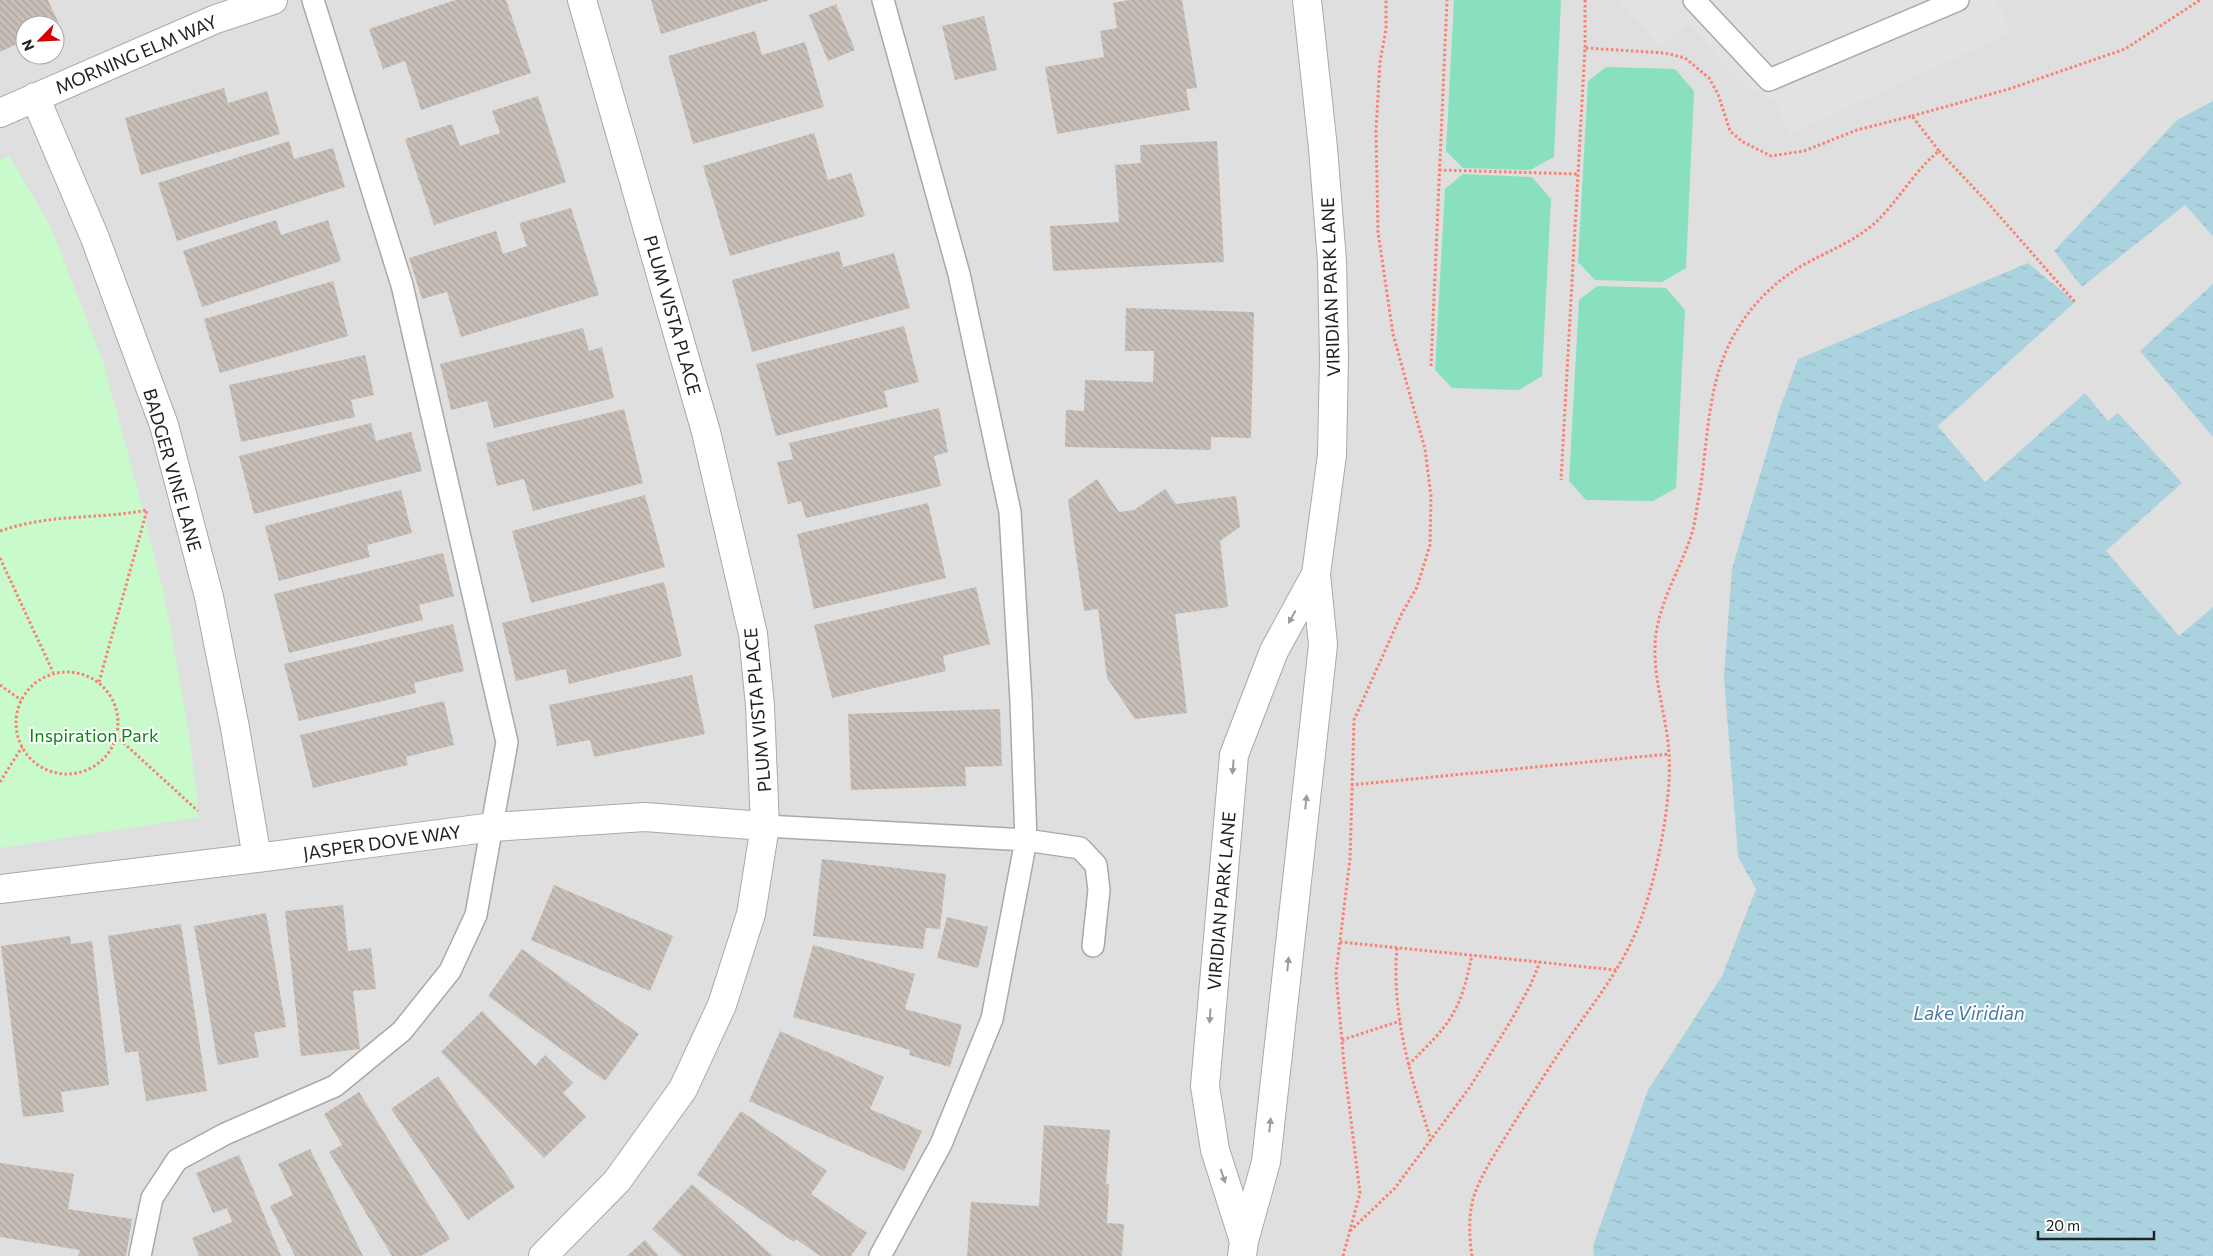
<svg xmlns="http://www.w3.org/2000/svg" width="2213" height="1256" viewBox="0 0 2213 1256" font-family="Commissioner,sans-serif">
<style>
.residential{fill:#e0dfdf;fill-rule:evenodd}
.park{fill:#c8facc}
.pitch{fill:#88e0be}
.parking{fill:#e2e2e2}
.water{fill:url(#water-ripples)}
.building{fill:url(#building-back-hatch)}
.lines{fill:none;stroke-linecap:round;stroke-linejoin:round}
.service-casing{stroke:#a9a9a9;stroke-width:24}
.minor-casing{stroke:#a9a9a9;stroke-width:30}
.tertiary-casing{stroke:#a9a9a9;stroke-width:30}
.path{stroke:#fa8072;stroke-width:3;stroke-dasharray:2.5 2.5;stroke-linecap:butt}
.service{stroke:#fff;stroke-width:21}
.minor{stroke:#fff;stroke-width:28}
.tertiary{stroke:#fff;stroke-width:28}
.oneway{fill:#9c9c9c}
.labels{text-anchor:middle;dominant-baseline:central;stroke-width:4;stroke-linejoin:round;paint-order:stroke}
.street-label{font-size:18px;fill:#222;stroke:#fff}
.park-label{font-size:18px;fill:#0c8416;stroke:#fff}
.water-label{font-size:19px;font-style:italic;fill:#4a7aab;stroke:#fff}
</style>
<defs>
<pattern id="water-ripples" width="26" height="14" patternUnits="userSpaceOnUse" patternTransform="scale(1.25)"><rect width="26" height="14" fill="#aad3df"/><path d="M2 4q2-2 4 0t4 0M15 11q2-2 4 0t4 0" fill="none" stroke="#92b5bf"/></pattern>
<pattern id="building-back-hatch" width="6" height="6" patternUnits="userSpaceOnUse" patternTransform="scale(1.25)"><rect width="6" height="6" fill="#c7bfb8"/><path d="M-1 5l2 2M0 0l6 6M5-1l2 2" fill="none" stroke="#aba49e"/></pattern>
</defs>
<rect width="100%" height="100%" fill="#f2efe9"/>
<path class="residential" d="M 0,0 L 2213,0 L 2213,1256 L 0,1256 ZM 25,25 L 55,25 L 55,55 L 25,55 Z"/>
<path class="park" d="M 9,156 L 50,225 L 103,362 L 136,483 L 164,594 L 190,739 L 199,817 L 0,848 L 0,160 Z"/>
<path class="pitch" d="M 1454,0 L 1561,0 L 1554,157 L 1530,170 L 1463,168 L 1446,151 Z
M 1606,67 L 1675,69 L 1694,91 L 1686,268 L 1662,282 L 1595,280 L 1578,262 L 1588,81 Z
M 1463,174 L 1532,177 L 1551,199 L 1542,376 L 1519,390 L 1452,388 L 1435,370 L 1445,189 Z
M 1597,286 L 1666,288 L 1685,310 L 1676,488 L 1653,501 L 1586,500 L 1569,481 L 1579,300 Z"/>
<path class="parking" d="M 1619,0 L 1997,0 L 2010,33 L 1790,134 L 1774,99 L 1746,88 L 1688,23 L 1661,47 Z"/>
<path class="water" d="M 2213,101 L 2213,236 L 2185,205 L 2082,287 L 2054,251 L 2177,120 Z
M 2028,263 L 2075,302 L 1938,426 L 1985,482 L 2085,393 L 2108,421 L 2118,413 L 2182,483 L 2106,551 L 2179,636 L 2213,607 L 2213,1256 L 1594,1256 L 1593,1246 L 1648,1090 L 1722,976 L 1756,889 L 1738,857 L 1724,676 L 1732,569 L 1779,411 L 1798,359 Z
M 2213,284 L 2213,437 L 2140,351 Z"/>
<path class="building" d="M 0,0 L 48,0 L 59,24 L 55,26 L 25,25 L 25,40 L 0,52 Z
M 455,0 L 506,0 L 531,73 L 421,110 L 405,61 L 383,69 L 369,29 Z
M 651,0 L 770,0 L 661,34 Z
M 1129,0 L 1182,0 L 1197,88 L 1186,89 L 1190,110 L 1057,134 L 1045,67 L 1104,57 L 1100,31 L 1117,28 L 1113,3 Z
M 836,4 L 855,50 L 828,61 L 809,15 Z
M 984,16 L 997,70 L 955,80 L 942,26 Z
M 755,31 L 762,55 L 805,42 L 824,107 L 693,144 L 668,56 Z
M 224,88 L 228,103 L 267,91 L 280,134 L 141,175 L 125,118 Z
M 538,96 L 566,182 L 434,225 L 405,139 L 452,124 L 460,146 L 500,133 L 492,111 Z
M 814,133 L 828,180 L 851,173 L 865,216 L 730,256 L 703,166 Z
M 289,141 L 294,159 L 333,148 L 345,187 L 177,241 L 158,183 Z
M 1217,141 L 1224,262 L 1053,271 L 1050,226 L 1119,222 L 1115,165 L 1141,163 L 1140,145 Z
M 571,208 L 599,295 L 461,337 L 447,292 L 422,299 L 409,258 L 496,231 L 503,254 L 527,246 L 519,223 Z
M 276,220 L 281,235 L 328,220 L 341,261 L 202,307 L 183,251 Z
M 839,251 L 843,267 L 894,253 L 910,308 L 752,352 L 732,280 Z
M 333,281 L 348,336 L 220,373 L 204,319 Z
M 1126,308 L 1254,312 L 1251,438 L 1211,437 L 1211,450 L 1065,447 L 1066,410 L 1084,411 L 1085,380 L 1153,382 L 1154,351 L 1125,351 Z
M 904,326 L 919,382 L 884,391 L 888,407 L 776,436 L 756,364 Z
M 583,328 L 589,351 L 602,347 L 614,398 L 494,428 L 487,401 L 451,410 L 440,364 Z
M 365,355 L 374,395 L 351,400 L 355,417 L 241,442 L 229,385 Z
M 939,408 L 948,452 L 934,456 L 941,486 L 806,518 L 801,501 L 788,504 L 777,462 L 793,459 L 789,443 Z
M 624,409 L 643,483 L 533,511 L 524,479 L 497,486 L 486,443 Z
M 371,423 L 376,441 L 411,432 L 422,471 L 254,514 L 239,456 Z
M 1097,479 L 1119,512 L 1134,510 L 1165,489 L 1176,504 L 1236,496 L 1240,527 L 1220,541 L 1228,607 L 1175,614 L 1187,713 L 1135,719 L 1107,678 L 1098,609 L 1084,611 L 1068,500 Z
M 401,490 L 412,533 L 367,545 L 370,557 L 279,581 L 265,526 Z
M 645,495 L 665,567 L 531,603 L 512,531 Z
M 928,503 L 946,578 L 814,609 L 797,534 Z
M 443,553 L 454,596 L 419,605 L 423,620 L 289,653 L 274,594 Z
M 664,582 L 682,656 L 569,684 L 566,669 L 516,681 L 502,623 Z
M 976,587 L 990,644 L 943,656 L 946,671 L 832,698 L 814,625 Z
M 453,624 L 464,671 L 414,683 L 416,693 L 299,721 L 284,664 Z
M 692,675 L 705,734 L 594,757 L 590,740 L 557,746 L 549,705 Z
M 444,701 L 454,745 L 406,757 L 408,765 L 313,788 L 300,735 Z
M 1000,709 L 1002,766 L 965,767 L 966,786 L 851,790 L 848,714 Z
M 822,859 L 946,874 L 940,929 L 926,928 L 923,949 L 813,936 Z
M 554,885 L 673,936 L 650,991 L 531,940 Z
M 343,905 L 348,951 L 371,948 L 376,989 L 353,991 L 360,1049 L 301,1056 L 285,911 Z
M 266,913 L 286,1027 L 254,1033 L 259,1057 L 218,1065 L 194,926 Z
M 947,917 L 988,927 L 978,968 L 937,958 Z
M 181,924 L 207,1091 L 146,1101 L 138,1051 L 125,1053 L 108,936 Z
M 70,936 L 71,944 L 92,941 L 109,1085 L 61,1092 L 64,1112 L 23,1117 L 1,946 Z
M 813,945 L 915,974 L 905,1009 L 962,1025 L 950,1067 L 909,1055 L 910,1050 L 793,1017 Z
M 522,949 L 639,1034 L 605,1081 L 488,996 Z
M 482,1011 L 535,1066 L 545,1055 L 573,1083 L 563,1093 L 586,1117 L 544,1158 L 441,1052 Z
M 780,1031 L 884,1077 L 870,1109 L 922,1131 L 904,1171 L 749,1101 Z
M 438,1076 L 515,1187 L 468,1220 L 391,1109 Z
M 359,1092 L 450,1239 L 421,1256 L 392,1256 L 329,1152 L 342,1145 L 324,1114 Z
M 741,1111 L 827,1171 L 811,1194 L 867,1233 L 851,1256 L 820,1256 L 796,1239 L 794,1242 L 697,1175 Z
M 1044,1125 L 1110,1130 L 1106,1184 L 1109,1184 L 1107,1223 L 1124,1224 L 1122,1256 L 967,1256 L 971,1202 L 1039,1206 Z
M 310,1149 L 363,1256 L 295,1256 L 270,1206 L 293,1195 L 278,1164 Z
M 239,1155 L 281,1256 L 199,1256 L 192,1238 L 232,1222 L 227,1208 L 213,1213 L 196,1173 Z
M 0,1163 L 74,1174 L 68,1209 L 132,1219 L 126,1256 L 78,1256 L 80,1250 L 0,1237 Z
M 692,1184 L 773,1256 L 682,1256 L 652,1229 Z
M 645,1240 L 659,1256 L 627,1256 Z"/>
<g class="lines">
<g class="service-casing">
<path id="service" d="M 1694,0 L 1769,80 L 1958,0
M 765,826 L 1026,840 L 1080,848 L 1096,865 L 1099,890 L 1093,946
M 140,1256 L 152,1198 L 177,1160 L 225,1134 L 335,1086 L 402,1031 L 450,971 L 476,915 L 507,742 L 402,285 L 313,0
M 880,1256 L 941,1144 L 992,1019 L 1026,840 L 1021,701 L 1010,512 L 959,274 L 883,0"/>
</g>
<g class="minor-casing">
<path id="minor" d="M 35,97 L 95,238 L 164,425 L 209,597 L 235,728 L 257,858
M 0,113 L 216,19 L 273,0
M 0,889 L 257,858 L 493,827 L 645,817 L 765,826
M 543,1256 L 617,1181 L 683,1089 L 722,1005 L 751,914 L 765,826 L 760,706 L 753,634 L 706,432 L 582,0"/>
</g>
<g class="tertiary-casing">
<path id="tertiary" d="M 1244,1241 L 1215,1150 L 1205,1086 L 1234,755 L 1274,651 L 1316,574
M 1242,1256 L 1244,1241 L 1266,1162 L 1323,645 L 1316,574 L 1332,455 L 1334,358 L 1332,261 L 1323,148 L 1307,0"/>
</g>
<path class="path" d="M 1585,0 L 1585,48
M 1912,116 L 2009,89 L 2125,49 L 2200,0
M 1939,151 L 1988,203 L 2075,302
M 1439,170 L 1578,174
M 1431,366 L 1447,0
M 0,531 C 52,513 96,520 147,510 L 99,682
M 0,558 L 53,672
M16 723a51 51 0 1 1 102 0a51 51 0 1 1-102 0Z
M 0,685 L 21,700
M 116,736 L 198,811
M 0,782 L 22,747
M 1351,785 L 1669,754
M 1340,942 L 1617,970
M 1397,948 C 1391,1014 1411,1078 1431,1140
M 1342,1040 L 1400,1021
M 1408,1065 C 1450,1024 1460,1014 1472,955
M 1350,1231 L 1395,1188 L 1470,1087 L 1512,1019 L 1530,986 L 1540,962
M 1343,1256 L 1360,1193 L 1344,1064 L 1336,974 L 1350,859 L 1354,720 L 1401,615 L 1417,587 L 1430,545 L 1431,496 L 1425,449 L 1393,334 L 1378,232 L 1376,131 L 1380,62 L 1386,29 L 1386,0
M 1472,1256 C 1469,1237 1468,1212 1475,1193 C 1484,1169 1499,1148 1512,1126 C 1530,1098 1548,1069 1567,1041 C 1597,998 1628,961 1644,910 C 1658,870 1672,797 1669,754 C 1667,718 1654,683 1655,647 C 1656,605 1680,572 1692,533 C 1695,523 1696,512 1698,502 C 1709,444 1705,382 1737,330 C 1749,309 1769,288 1789,274 C 1816,255 1851,245 1876,222 C 1899,200 1914,171 1939,151 L 1912,116 L 1857,130 L 1804,151 L 1771,156 L 1743,142 L 1730,131 L 1718,94 L 1709,78 L 1685,58 L 1665,53 L 1585,48 L 1561,480"/>
<use href="#service" class="service"/>
<use href="#minor" class="minor"/>
<use href="#tertiary" class="tertiary"/>
</g>
<defs><path id="oneway-solid" d="M-6-.8H1V-3.2L6.5 0L1 3.2V.8H-6Z" transform="scale(1.25)"/></defs>
<g class="oneway">
<use href="#oneway-solid" transform="translate(1292 617) rotate(119)"/>
<use href="#oneway-solid" transform="translate(1233 767) rotate(95)"/>
<use href="#oneway-solid" transform="translate(1306 802) rotate(-84)"/>
<use href="#oneway-solid" transform="translate(1288 964) rotate(-84)"/>
<use href="#oneway-solid" transform="translate(1210 1016) rotate(94)"/>
<use href="#oneway-solid" transform="translate(1270 1125) rotate(-84)"/>
<use href="#oneway-solid" transform="translate(1223 1176) rotate(72)"/>
</g>
<g class="labels">
<g class="street-label">
<text transform="translate(136 54) rotate(-23)">MORNING ELM WAY</text>
<text transform="translate(1330 287) rotate(-92)">VIRIDIAN PARK LANE</text>
<text transform="translate(673 315) rotate(74)">PLUM VISTA PLACE</text>
<text transform="translate(173 470) rotate(74)">BADGER VINE LANE</text>
<text transform="translate(757 710) rotate(-95)">PLUM VISTA PLACE</text>
<text transform="translate(382 842) rotate(-8)">JASPER DOVE WAY</text>
<text transform="translate(1221 901) rotate(-85)">VIRIDIAN PARK LANE</text>
</g>
<g class="park-label">
<text x="94" y="735">Inspiration Park</text>
</g>
<g class="water-label">
<text x="1969" y="1012">Lake Viridian</text>
</g>
</g>
<g transform="translate(40 40) rotate(246)"><circle r="24" fill="#ffffff" stroke="#a7a7a7"/>
<path d="M0-4L9 19L0 12L-9 19Z" fill="#d40000"/>
<text y="-8" font-size="14" font-weight="bold" text-anchor="middle" fill="#222222">N</text>
</g>
<path d="M2038 1231v8h116v-8" fill="none" stroke="#222222" stroke-width="2.5"/>
<text x="2046" y="1231" font-size="15" fill="#222222" stroke="#ffffff" stroke-width="4" paint-order="stroke">20 m</text>
</svg>
